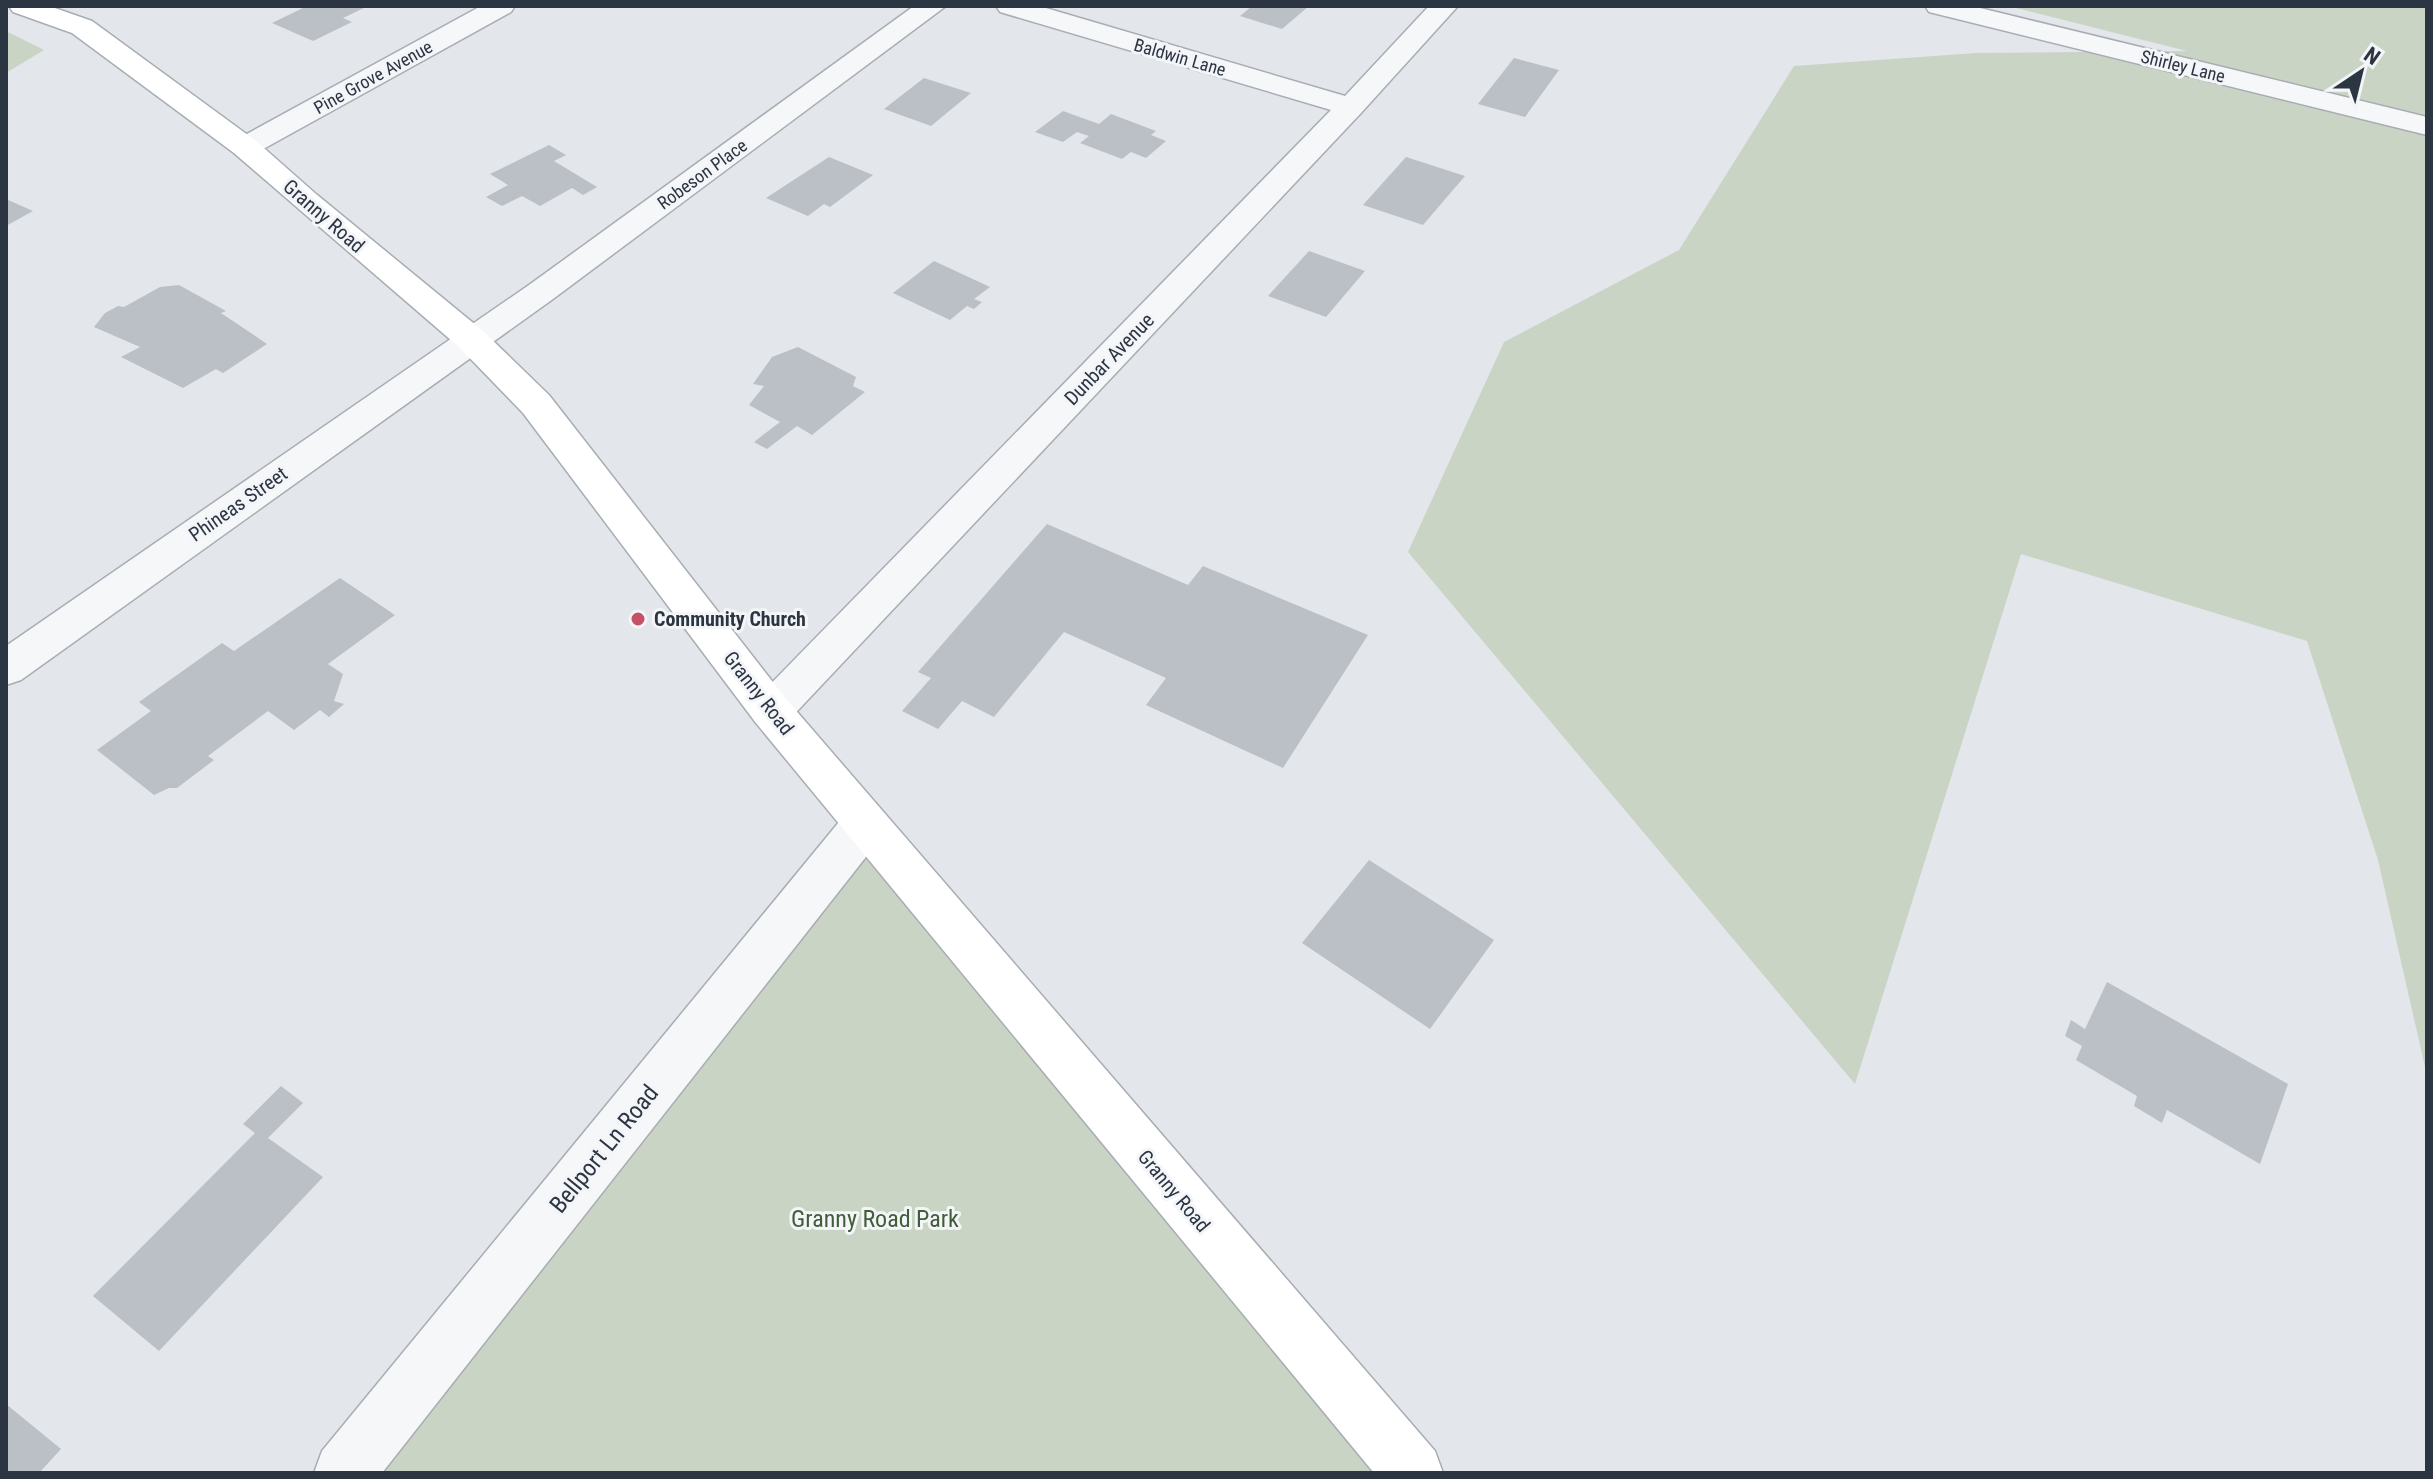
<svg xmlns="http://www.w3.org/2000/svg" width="2433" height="1479" viewBox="0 0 2433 1479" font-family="'Roboto Condensed',sans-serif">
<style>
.green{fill:#c9d4c5}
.building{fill:#bbc0c7}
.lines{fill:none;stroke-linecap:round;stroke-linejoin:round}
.street-casing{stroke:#a8adb4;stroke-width:3}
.secondary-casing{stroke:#a8adb4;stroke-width:3}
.street{fill:#f6f7f9;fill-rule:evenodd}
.secondary{fill:#fff;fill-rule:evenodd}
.poi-dot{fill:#c75167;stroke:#f3f5f8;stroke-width:3}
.labels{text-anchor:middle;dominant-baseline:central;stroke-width:6;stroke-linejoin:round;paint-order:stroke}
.far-street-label{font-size:18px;fill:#2c3542;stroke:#f3f5f8}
.street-label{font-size:20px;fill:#2c3542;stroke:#f3f5f8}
.poi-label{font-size:20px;font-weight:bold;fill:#2c3542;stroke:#f3f5f8;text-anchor:start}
.near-street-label{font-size:24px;fill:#2c3542;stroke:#f3f5f8}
.near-park-label{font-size:24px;fill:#425d3a;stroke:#f3f5f8}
</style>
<rect width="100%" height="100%" fill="#e3e6ea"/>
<path class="green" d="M 2008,6 L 2427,6 L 2427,1076 L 2378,860 L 2307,641 L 2021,554 L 1855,1084 L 1408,552 L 1504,342 L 1679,250 L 1794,66 L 1976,53 L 2187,51 Z
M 6,31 L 44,50 L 6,73 Z
M 864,825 L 1445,1473 L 346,1473 Z"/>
<path class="building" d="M 307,6 L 368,6 L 343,18 L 352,22 L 313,41 L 272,23 Z
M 1252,6 L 1309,6 L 1282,29 L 1240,16 Z
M 1514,58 L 1559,70 L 1525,117 L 1478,104 Z
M 924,78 L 971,93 L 931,126 L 884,109 Z
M 1063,111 L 1099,124 L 1111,114 L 1156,131 L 1151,135 L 1166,141 L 1146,158 L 1131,152 L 1122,159 L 1080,143 L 1089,136 L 1077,132 L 1063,142 L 1035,132 Z
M 549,145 L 566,155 L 554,161 L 597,187 L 583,195 L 572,188 L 540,206 L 522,196 L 502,206 L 486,197 L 508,185 L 490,174 Z
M 829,157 L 873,175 L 830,207 L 824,204 L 808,216 L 766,198 Z
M 1406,157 L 1465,176 L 1423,225 L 1363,205 Z
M 6,199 L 33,211 L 6,226 Z
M 1309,251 L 1365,271 L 1326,317 L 1268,296 Z
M 934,261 L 990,287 L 974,299 L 982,302 L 974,309 L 967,306 L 950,320 L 893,293 Z
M 179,285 L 226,311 L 221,313 L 267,344 L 223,373 L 216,369 L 183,388 L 121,357 L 140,347 L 94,327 L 105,313 L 118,306 L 124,307 L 160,287 Z
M 798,347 L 856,377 L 853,386 L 865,392 L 812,435 L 797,426 L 767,449 L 754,442 L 780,422 L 749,405 L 764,386 L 753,384 L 772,357 Z
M 1047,524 L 1188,585 L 1203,566 L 1368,635 L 1283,768 L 1146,705 L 1166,678 L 1064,632 L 994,717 L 962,701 L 938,729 L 902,711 L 931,678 L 918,672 Z
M 340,578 L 395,615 L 328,664 L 343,674 L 334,701 L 344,704 L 329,717 L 320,710 L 294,730 L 268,711 L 208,756 L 214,760 L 177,788 L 169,788 L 154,795 L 97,750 L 151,711 L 139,702 L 222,643 L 234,651 Z
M 1369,860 L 1494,940 L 1430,1029 L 1302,943 Z
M 2107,982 L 2288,1084 L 2260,1164 L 2167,1110 L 2162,1123 L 2134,1106 L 2137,1096 L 2076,1060 L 2082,1046 L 2065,1036 L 2071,1020 L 2085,1029 Z
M 281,1086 L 303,1103 L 268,1138 L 323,1177 L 159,1351 L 93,1296 L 255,1133 L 243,1124 Z
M 6,1404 L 61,1449 L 39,1473 L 6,1473 Z"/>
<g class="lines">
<g class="street-casing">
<path id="street" d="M 481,6 L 515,6 L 511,12 L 256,153 L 245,156 L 234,153 L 230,147 L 234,141 Z
M 914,6 L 946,6 L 553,299 L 21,680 L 6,685 L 6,646 L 529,285 Z
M 996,6 L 1039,6 L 1345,96 L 1429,6 L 1458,6 L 1361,113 L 786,723 L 771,728 L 756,723 L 749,711 L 756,699 L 1331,110 L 1000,12 Z
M 1925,6 L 1972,6 L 2427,117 L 2427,135 L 1929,12 Z
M 864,805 L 880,811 L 887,825 L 880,839 L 382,1473 L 314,1473 L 322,1451 L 848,811 Z"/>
</g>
<g class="secondary-casing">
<path id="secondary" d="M 9,6 L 49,6 L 92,21 L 256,141 L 316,194 L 483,331 L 549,395 L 786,699 L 1435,1451 L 1443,1473 L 1374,1473 L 756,723 L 523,413 L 459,347 L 234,153 L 72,33 L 13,12 Z"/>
</g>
<use href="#street" class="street"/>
<use href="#secondary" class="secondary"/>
</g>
<circle class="poi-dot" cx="638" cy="619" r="8"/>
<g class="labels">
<g class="far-street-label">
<text transform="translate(1180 57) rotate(16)">Baldwin Lane</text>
<text transform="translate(2183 66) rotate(14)">Shirley Lane</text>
<text transform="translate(373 77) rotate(-29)">Pine Grove Avenue</text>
<text transform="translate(702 174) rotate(-36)">Robeson Place</text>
</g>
<g class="street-label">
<text transform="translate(324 216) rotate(41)">Granny Road</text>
<text transform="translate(1109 359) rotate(-46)">Dunbar Avenue</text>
<text transform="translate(238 504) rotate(-35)">Phineas Street</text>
<text transform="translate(759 693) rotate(52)">Granny Road</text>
<text transform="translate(1174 1191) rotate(50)">Granny Road</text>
</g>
<g class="poi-label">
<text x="654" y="619">Community Church</text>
</g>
<g class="near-street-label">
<text transform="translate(604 1149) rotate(-51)">Bellport Ln Road</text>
</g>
<g class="near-park-label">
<text x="875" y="1219">Granny Road Park</text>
</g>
</g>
<rect width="2433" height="1479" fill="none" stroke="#2c3542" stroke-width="16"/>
<g transform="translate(2361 72) rotate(35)" stroke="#f3f5f8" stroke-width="6" paint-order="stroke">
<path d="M0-6L14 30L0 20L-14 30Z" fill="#2c3542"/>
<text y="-12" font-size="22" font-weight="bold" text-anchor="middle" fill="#2c3542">N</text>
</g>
</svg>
